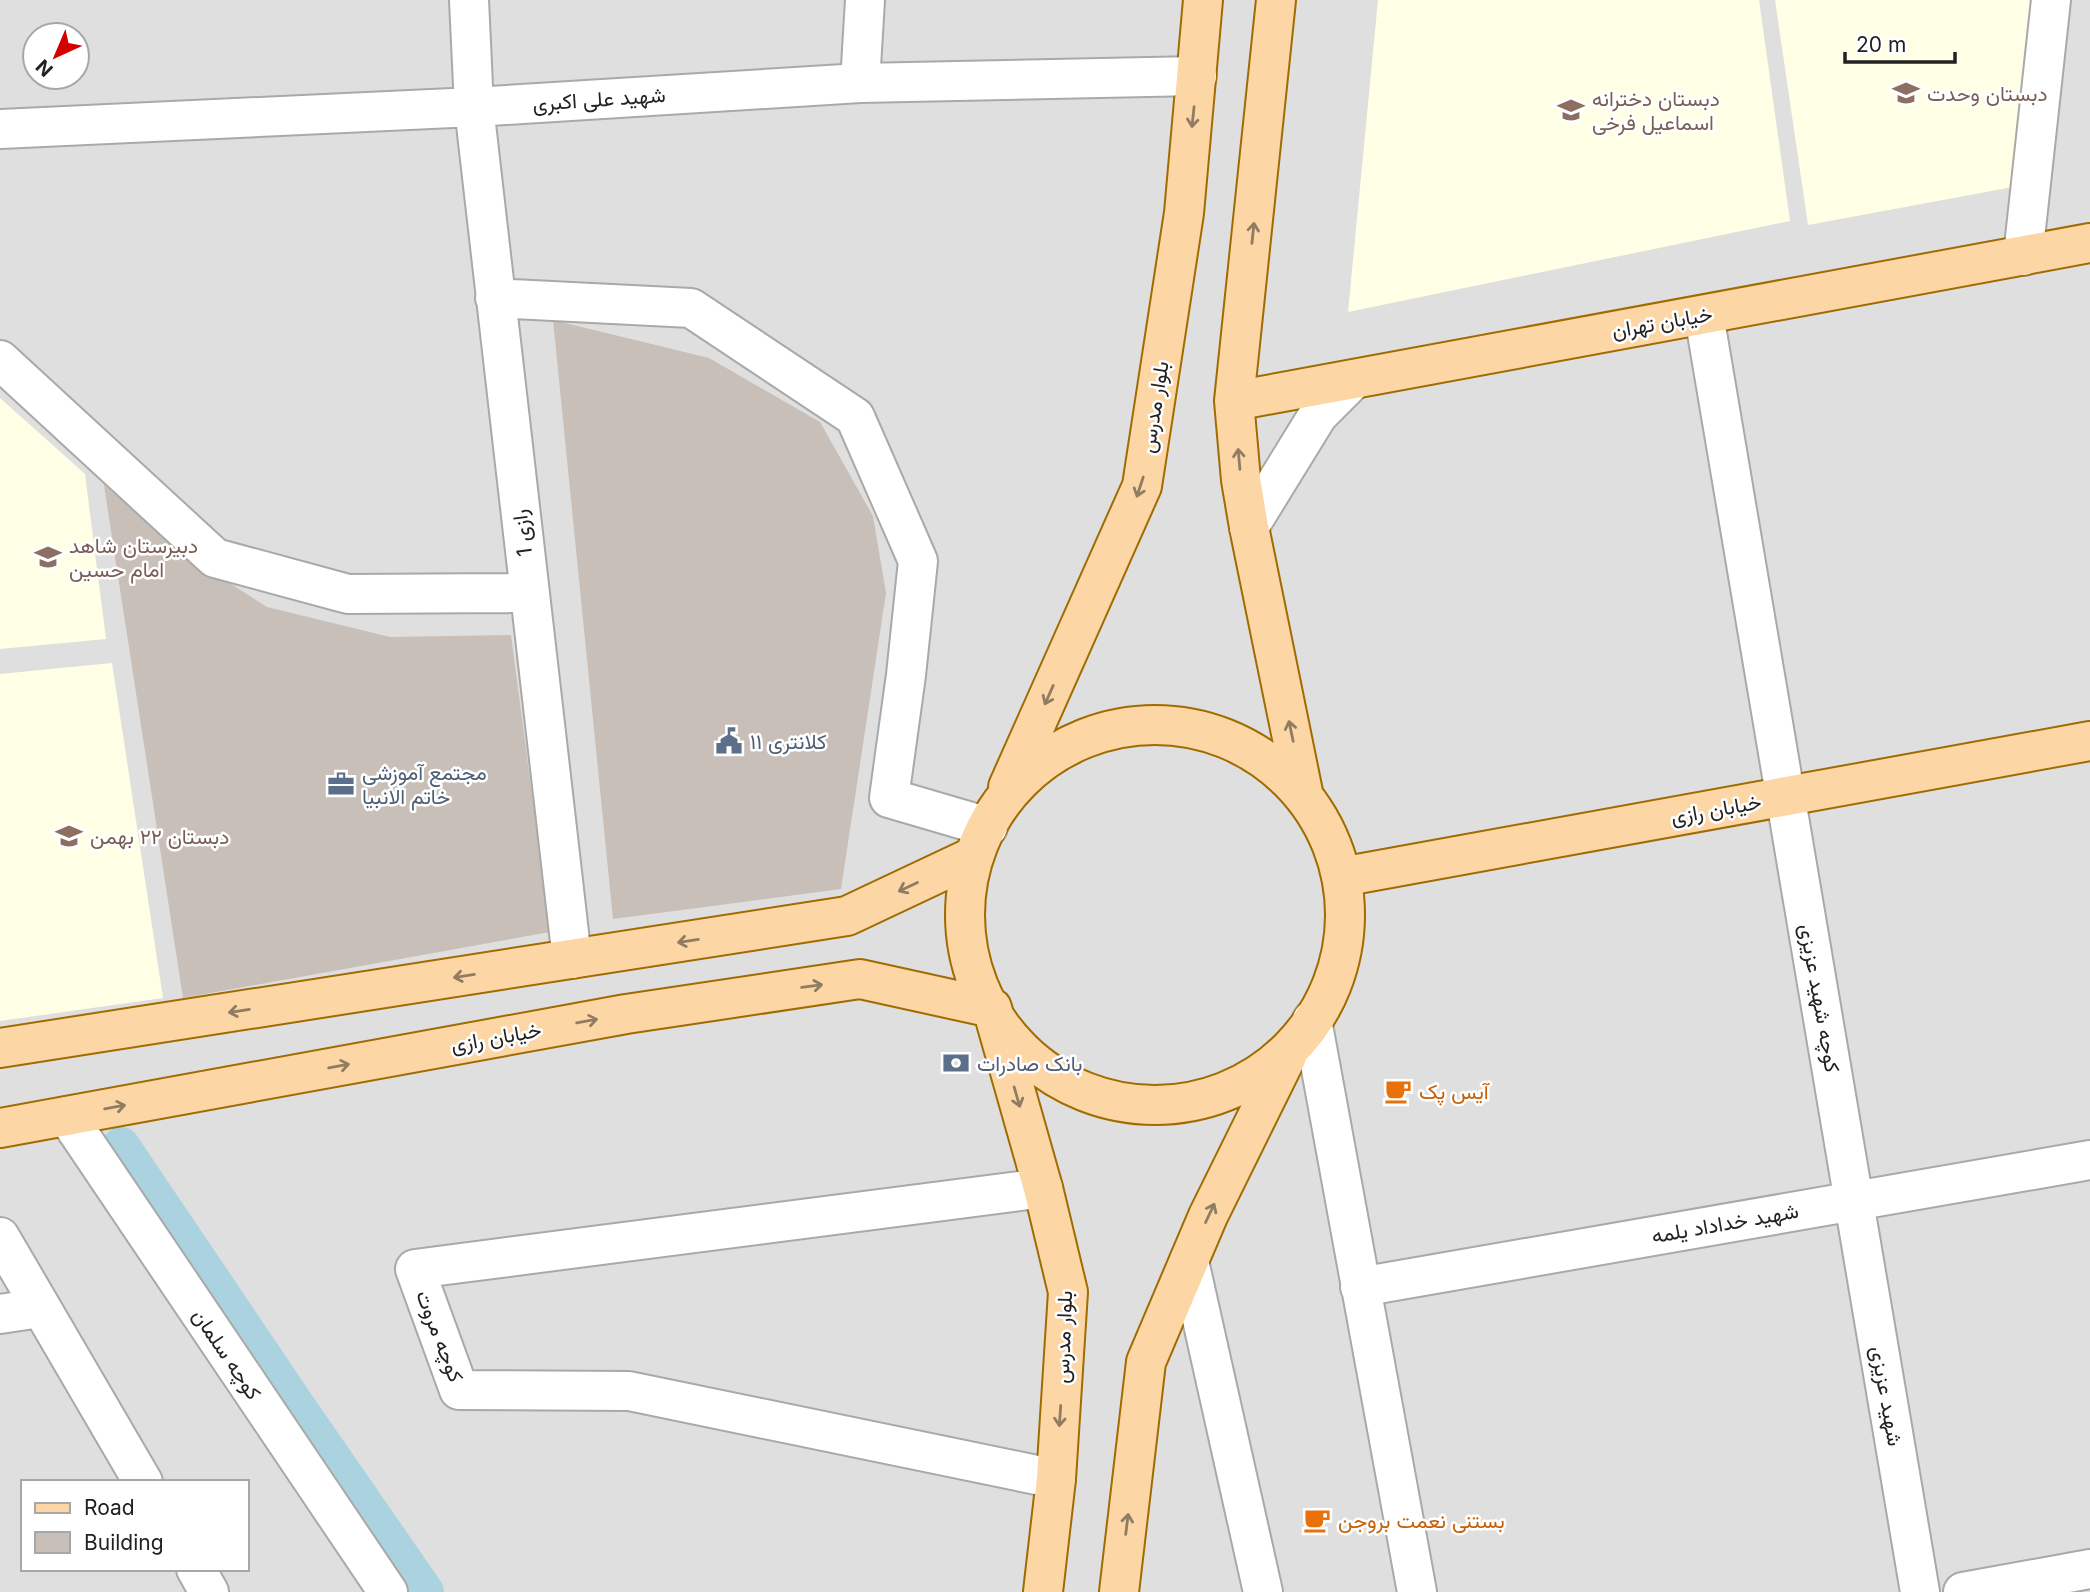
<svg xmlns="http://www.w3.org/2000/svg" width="2090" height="1592" viewBox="0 0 2090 1592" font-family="Inter,Vazirmatn,sans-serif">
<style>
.residential{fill:#e0dfdf;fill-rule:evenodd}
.education{fill:#ffffe5}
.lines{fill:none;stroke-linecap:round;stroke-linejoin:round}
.canal{stroke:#aad3df;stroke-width:38}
.building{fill:#c7bfb8}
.minor-casing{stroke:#a9a9a9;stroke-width:42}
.major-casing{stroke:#a06b00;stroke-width:42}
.minor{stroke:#fff;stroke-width:38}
.major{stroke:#fcd6a4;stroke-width:38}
.oneway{stroke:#8f7c63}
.labels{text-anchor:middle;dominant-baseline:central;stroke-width:5;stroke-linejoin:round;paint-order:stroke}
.education-label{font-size:21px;fill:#785e54;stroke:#fff;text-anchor:start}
.street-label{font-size:21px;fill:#222;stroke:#fff}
.service-label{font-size:21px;fill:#4e5e75;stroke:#fff;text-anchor:start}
.food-label{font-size:21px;fill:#c56008;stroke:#fff;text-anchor:start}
</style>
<rect width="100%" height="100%" fill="#f2efe9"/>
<path class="residential" d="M 0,0 L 2090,0 L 2090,1592 L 0,1592 ZM 35,35 L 77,35 L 77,77 L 35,77 ZM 23,1482 L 247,1482 L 247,1569 L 23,1569 Z"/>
<path class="education" d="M 1378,0 L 1759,0 L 1790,221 L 1348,312 Z
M 1775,0 L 2034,0 L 2013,187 L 1808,225 Z
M 0,398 L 85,474 L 106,639 L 0,649 Z
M 112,663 L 163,998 L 0,1021 L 0,674 Z"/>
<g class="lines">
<path class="canal" d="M 121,1146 L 295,1404 L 425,1592"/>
</g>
<path class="building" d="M 553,320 L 709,358 L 820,422 L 873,516 L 886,593 L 841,889 L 613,919 Z
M 104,485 L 192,559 L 267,607 L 390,637 L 511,635 L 550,932 L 183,998 Z"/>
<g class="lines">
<g class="minor-casing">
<path id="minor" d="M 469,0 L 474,107 L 572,959
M 860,83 L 865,0
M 0,129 L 474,107 L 860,83 L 1197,76
M 2023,256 L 2051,0
M 495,298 L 691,308 L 855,417 L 918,561 L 906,675 L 889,798 L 988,827
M 1704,315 L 1920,1592
M 0,360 L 215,558 L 348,594 L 529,593
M 1249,527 L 1318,415 L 1353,380
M 1312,1020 L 1417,1592
M 67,1116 L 388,1592
M 1043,1188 L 415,1269 L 459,1390 L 629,1391 L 1056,1479
M 0,1237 L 143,1482
M 1189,1261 L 1263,1592
M 1360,1287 L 2090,1160
M 0,1314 L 40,1308
M 196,1569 L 209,1592
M 1963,1592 L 2090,1569"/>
</g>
<g class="major-casing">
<path id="major" d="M 1276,0 L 1234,401 L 1241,480 L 1249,527 L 1304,797
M 1234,401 L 2090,243
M965 915a190 190 0 1 1 380 0a190 190 0 1 1-380 0Z
M 1008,787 L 1142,486 L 1184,213 L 1203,0
M 1341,877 L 2090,741
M 0,1048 L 847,916 L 970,858
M 0,1128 L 626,1014 L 860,979 L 992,1008 L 1043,1188 L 1068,1292 L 1056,1479 L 1043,1592
M 1119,1592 L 1146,1362 L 1208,1216 L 1287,1056"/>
</g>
<use href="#minor" class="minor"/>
<use href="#major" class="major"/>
</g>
<defs><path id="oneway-shaft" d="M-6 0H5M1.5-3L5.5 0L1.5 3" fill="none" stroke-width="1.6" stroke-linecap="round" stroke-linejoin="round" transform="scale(1.75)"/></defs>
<g class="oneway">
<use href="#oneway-shaft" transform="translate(1193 117) rotate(96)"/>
<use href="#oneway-shaft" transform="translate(1253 233) rotate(-84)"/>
<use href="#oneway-shaft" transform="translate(1239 459) rotate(-95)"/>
<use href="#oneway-shaft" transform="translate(1140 487) rotate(108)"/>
<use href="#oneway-shaft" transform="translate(1049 695) rotate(114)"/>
<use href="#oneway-shaft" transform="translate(1291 731) rotate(-102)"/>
<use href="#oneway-shaft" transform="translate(908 887) rotate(155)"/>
<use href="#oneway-shaft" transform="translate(688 941) rotate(171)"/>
<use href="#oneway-shaft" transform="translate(464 976) rotate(171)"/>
<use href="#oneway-shaft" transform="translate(812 986) rotate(-8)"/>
<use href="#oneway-shaft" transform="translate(239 1011) rotate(171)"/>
<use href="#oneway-shaft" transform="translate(587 1021) rotate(-10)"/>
<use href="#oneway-shaft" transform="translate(339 1066) rotate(-10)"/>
<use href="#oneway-shaft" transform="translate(1017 1097) rotate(74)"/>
<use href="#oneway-shaft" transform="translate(115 1107) rotate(-10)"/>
<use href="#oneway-shaft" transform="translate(1210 1213) rotate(-65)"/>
<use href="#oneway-shaft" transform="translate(1060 1416) rotate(94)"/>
<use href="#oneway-shaft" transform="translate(1127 1524) rotate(-83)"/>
</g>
<defs>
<g id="school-bare" transform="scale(2.1)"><path d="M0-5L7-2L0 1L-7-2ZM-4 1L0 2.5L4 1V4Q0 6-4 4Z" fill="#8d6e63" stroke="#fff" stroke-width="2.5" paint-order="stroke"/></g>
<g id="civic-bare" transform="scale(2.1)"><path d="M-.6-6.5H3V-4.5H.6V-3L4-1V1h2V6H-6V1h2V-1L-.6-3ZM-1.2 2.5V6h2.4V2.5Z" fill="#5c6f8a" stroke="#fff" stroke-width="2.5" paint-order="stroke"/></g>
<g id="office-bare" transform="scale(2.1)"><path d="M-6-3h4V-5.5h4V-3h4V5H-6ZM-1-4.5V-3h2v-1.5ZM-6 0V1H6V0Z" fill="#5c6f8a" stroke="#fff" stroke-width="2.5" paint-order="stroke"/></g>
<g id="bank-bare" transform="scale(2.1)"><path d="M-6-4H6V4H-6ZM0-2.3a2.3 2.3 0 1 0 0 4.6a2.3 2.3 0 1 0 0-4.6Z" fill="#5c6f8a" stroke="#fff" stroke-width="2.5" paint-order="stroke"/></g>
<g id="cafe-bare" transform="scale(2.1)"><path d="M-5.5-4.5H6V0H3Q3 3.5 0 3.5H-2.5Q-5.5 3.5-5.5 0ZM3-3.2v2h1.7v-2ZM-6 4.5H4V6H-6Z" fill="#e8710a" stroke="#fff" stroke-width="2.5" paint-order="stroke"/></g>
</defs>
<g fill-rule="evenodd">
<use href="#school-bare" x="1906" y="93"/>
<use href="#school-bare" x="1571" y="110"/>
<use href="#school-bare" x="48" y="557"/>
<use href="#civic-bare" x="729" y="741"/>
<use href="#office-bare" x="341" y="784"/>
<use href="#school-bare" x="69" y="836"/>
<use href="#bank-bare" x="956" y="1063"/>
<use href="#cafe-bare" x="1398" y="1091"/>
<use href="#cafe-bare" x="1317" y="1520"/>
</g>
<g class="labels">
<g class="education-label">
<text x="1927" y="93">دبستان وحدت</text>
<text x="1592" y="98">دبستان دخترانه<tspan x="1592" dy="24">اسماعیل فرخی</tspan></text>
<text x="69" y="545">دبیرستان شاهد<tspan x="69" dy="24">امام حسین</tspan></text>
<text x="90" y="836">دبستان ۲۲ بهمن</text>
</g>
<g class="street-label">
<text transform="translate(599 99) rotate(-4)">شهید علی اکبری</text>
<text transform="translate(1662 322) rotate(-10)">خیابان تهران</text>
<text transform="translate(1154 407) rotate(-81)">بلوار مدرس</text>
<text transform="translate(522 533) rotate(-97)">رازی 1</text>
<text transform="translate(1716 809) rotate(-10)">خیابان رازی</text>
<text transform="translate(1820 998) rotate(80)">کوچه شهید عزیزی</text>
<text transform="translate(496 1037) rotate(-10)">خیابان رازی</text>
<text transform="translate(1725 1223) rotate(-10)">شهید خداداد یلمه</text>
<text transform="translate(440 1336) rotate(69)">کوچه مروت</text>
<text transform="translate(1063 1337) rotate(-88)">بلوار مدرس</text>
<text transform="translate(227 1354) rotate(56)">کوچه سلمان</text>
<text transform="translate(1887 1396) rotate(80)">شهید عزیزی</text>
</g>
<g class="service-label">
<text x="750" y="741">کلانتری ۱۱</text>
<text x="362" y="772">مجتمع آموزشی<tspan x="362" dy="24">خاتم الانبیا</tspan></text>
<text x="977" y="1063">بانک صادرات</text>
</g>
<g class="food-label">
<text x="1419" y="1091">آیس پک</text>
<text x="1338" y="1520">بستنی نعمت بروجن</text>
</g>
</g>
<rect x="21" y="1480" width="228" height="91" fill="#ffffff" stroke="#a7a7a7" stroke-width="2"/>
<rect x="35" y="1503" width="35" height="10" fill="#fcd6a4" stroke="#a7a7a7" stroke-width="2"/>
<text x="84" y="1515" font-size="21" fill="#222222">Road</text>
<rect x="35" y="1532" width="35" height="21" fill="#c7bfb8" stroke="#a7a7a7" stroke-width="2"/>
<text x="84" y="1550" font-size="21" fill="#222222">Building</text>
<g transform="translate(56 56) rotate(224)"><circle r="33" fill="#ffffff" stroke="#a7a7a7" stroke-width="2"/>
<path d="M0-5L12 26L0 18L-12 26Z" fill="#d40000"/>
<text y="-10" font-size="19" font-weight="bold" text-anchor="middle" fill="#222222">N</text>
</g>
<path d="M1845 52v10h110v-10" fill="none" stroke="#222222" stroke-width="3.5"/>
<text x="1856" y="52" font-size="21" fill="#222222" stroke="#ffffff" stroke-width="5" paint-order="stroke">20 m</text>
</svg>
